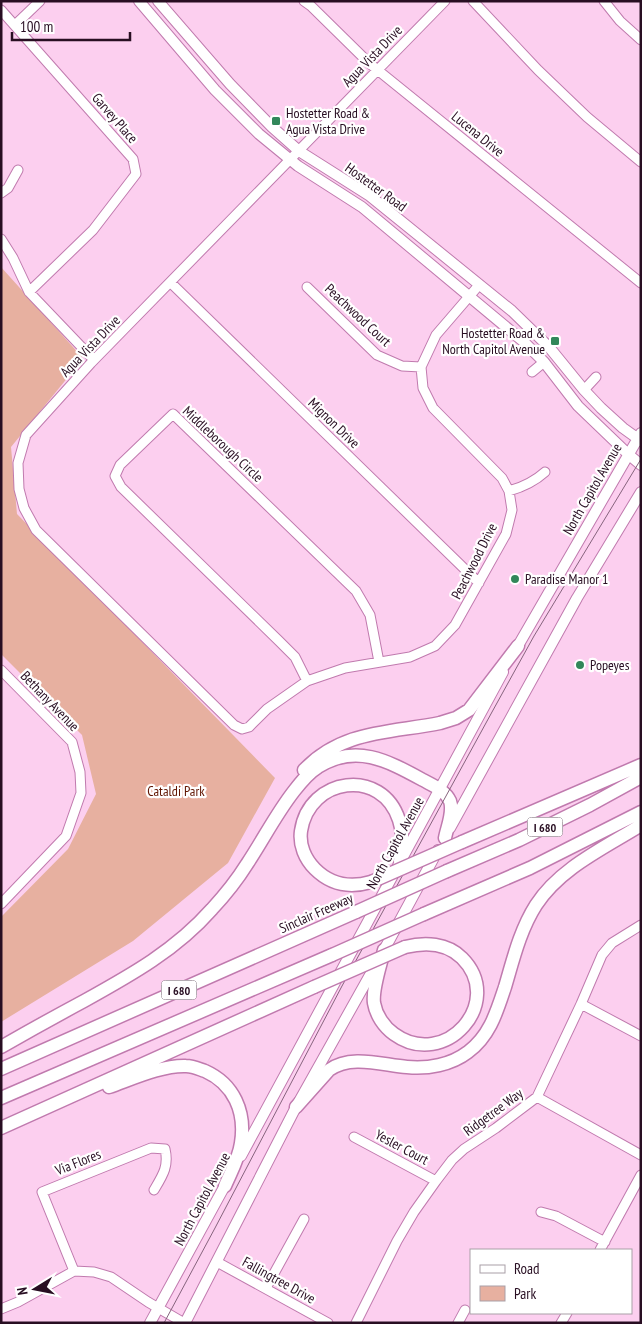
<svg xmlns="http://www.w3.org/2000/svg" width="642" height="1324" viewBox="0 0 642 1324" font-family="'PT Sans Narrow',sans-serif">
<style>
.green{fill:#e7b0a0}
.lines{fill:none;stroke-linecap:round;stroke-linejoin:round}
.minor-casing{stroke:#c07aae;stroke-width:11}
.major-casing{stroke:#c07aae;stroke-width:12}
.highway-casing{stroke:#c07aae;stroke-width:15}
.minor{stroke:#fff;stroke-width:9}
.major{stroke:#fff;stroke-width:10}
.highway{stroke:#fff;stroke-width:12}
.tram{stroke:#86637d;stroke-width:1}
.highway-bridge-casing{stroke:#c07aae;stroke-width:15;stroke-linecap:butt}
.highway-bridge{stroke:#fff;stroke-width:12}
.poi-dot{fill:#32875a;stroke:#fff;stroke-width:2}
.labels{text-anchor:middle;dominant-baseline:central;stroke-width:4.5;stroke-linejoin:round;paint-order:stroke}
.shield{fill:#fff;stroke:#685664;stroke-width:1}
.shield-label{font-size:12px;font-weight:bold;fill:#280e22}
.street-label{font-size:14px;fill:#280e22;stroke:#fff}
.poi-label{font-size:14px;fill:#280e22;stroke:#fff;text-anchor:start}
.park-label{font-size:14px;fill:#601500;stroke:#fff}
</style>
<rect width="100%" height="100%" fill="#fccfef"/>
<path class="green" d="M 1,267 L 82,357 L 82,360 L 11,447 L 17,514 L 275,778 L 228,863 L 133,941 L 1,1022 L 1,917 L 68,849 L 96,794 L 82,735 L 1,654 Z"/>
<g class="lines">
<g class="minor-casing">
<path id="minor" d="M 304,1 L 311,6 L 369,63 L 385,76 L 641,283
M 445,1 L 91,363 L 26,435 L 18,463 L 19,489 L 24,508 L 36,530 L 234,725 L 242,729 L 249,727 L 267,709 L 307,681 L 345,668 L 410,657 L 435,646 L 455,625 L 506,534 L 512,510 L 509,491 L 502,478 L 433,408 L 423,388 L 421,367 L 436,335 L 479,285
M 473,1 L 538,70 L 587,117 L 641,162
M 604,1 L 620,21 L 641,40
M 1,10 L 133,159 L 136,174 L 93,230 L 29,292
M 15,25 L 40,1
M 1,193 L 8,188 L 18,170
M 1,239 L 13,258 L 29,292 L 94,360
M 171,283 L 479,583
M 307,287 L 377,355 L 402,366 L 421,367
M 532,372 L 544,362
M 584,390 L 596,377
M 509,491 C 523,487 534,482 545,472
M 1,670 L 72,742 L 80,772 L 81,793 L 66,836 L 1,904
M 307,681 L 295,657 L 279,641 L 121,487 L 115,476 L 120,465 L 173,414 L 356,591 L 370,615 L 379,662
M 581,1004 L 641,1036
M 537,1097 L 641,1155
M 354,1137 L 436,1181
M 541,1212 L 556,1216 L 605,1242
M 600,1250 L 641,1175
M 217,1262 L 328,1323
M 74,1271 L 42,1192 L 151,1148 L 165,1149 C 169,1166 163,1175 154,1190
M 266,1288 L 304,1219
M 1,1309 L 18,1302 L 74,1271 L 94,1272 L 111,1277 L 148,1302 L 184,1323
M 356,1323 L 397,1241 L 414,1212 L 436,1181 L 452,1160 L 464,1149 L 496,1128 L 537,1097 L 581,1004 L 602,955 L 612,943 L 641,925
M 458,1323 L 465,1310
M 561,1323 L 567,1313"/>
</g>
<g class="major-casing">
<path id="major" d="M 139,1 L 215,90 L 259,134 L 298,166 L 362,207 L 524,342 L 544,362 L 578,406 L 628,454 L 641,465
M 158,1 L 230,84 L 272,127 L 299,151 L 370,196 L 512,311 L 549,347 L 584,390 L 601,408 L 623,428 L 641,441
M 515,651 L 641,433
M 450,828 L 577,598 L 641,492
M 241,1156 L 503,672
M 150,1323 L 228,1180
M 185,1323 L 296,1107 L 384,950 L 438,850"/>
</g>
<g class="highway-casing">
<path id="highway" d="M 304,770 C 342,730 390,733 440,723 L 456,718 L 469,710 L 518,646
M 462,842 L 641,765
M 447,871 L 519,840 L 590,805 L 641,777
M 371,882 C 350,888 331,885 315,869 C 305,859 299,845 301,831 C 309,777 382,767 399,820 C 404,834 402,847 400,861
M 424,914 L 530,868 L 641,812
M 384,950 C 381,964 372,989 374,1003 C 376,1015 384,1027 394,1034 C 445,1071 506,1002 462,958 C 447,943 425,942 405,947
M 1,1047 C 29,1031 56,1016 84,1001 C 131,975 176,950 212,909 C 225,895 237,880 247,864 C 263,840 276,814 294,791 C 301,782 308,773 318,767 C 356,743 388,761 423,780 C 432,785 445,790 450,801 C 454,812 447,827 445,838
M 1,1069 L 356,912
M 109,1087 C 132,1079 162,1065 186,1066 C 193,1066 199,1069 205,1071 C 234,1084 246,1112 241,1143 C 239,1158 231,1172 225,1186
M 1,1098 L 332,955
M 296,1107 L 329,1070 C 351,1054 382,1065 407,1067 C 428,1069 451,1065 468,1052 C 490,1036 497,1011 505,987 C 513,960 520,930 536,905 C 560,868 604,848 641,825
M 1,1128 L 314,987"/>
</g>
<use href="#minor" class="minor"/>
<use href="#major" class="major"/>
<use href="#highway" class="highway"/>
<path class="tram" d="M 164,1323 L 215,1228 L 342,986 L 492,712 L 534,636 L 641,459"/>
<g class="highway-bridge-casing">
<path id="highway-bridge" d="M 371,882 L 462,842
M 356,912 L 447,871
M 332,955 L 424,914
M 314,987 L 405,947"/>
</g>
<use href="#highway-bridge" class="highway-bridge"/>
</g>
<g class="poi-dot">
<rect x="271" y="116" width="10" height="10" rx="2.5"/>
<rect x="550" y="336" width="10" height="10" rx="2.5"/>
<circle cx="515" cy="579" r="5"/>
<circle cx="580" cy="665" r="5"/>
</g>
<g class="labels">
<g class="shield">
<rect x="527.5" y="817.5" width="35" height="19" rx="4"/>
<rect x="161.5" y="980.5" width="35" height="19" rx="4"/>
</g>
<g class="shield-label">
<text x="545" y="827">I 680</text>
<text x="179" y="990">I 680</text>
</g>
<g class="street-label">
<text transform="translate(372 56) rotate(-46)">Agua Vista Drive</text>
<text transform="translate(115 118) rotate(49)">Garvey Place</text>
<text transform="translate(478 134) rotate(39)">Lucena Drive</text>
<text transform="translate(376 187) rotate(36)">Hostetter Road</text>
<text transform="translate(358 315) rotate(43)">Peachwood Court</text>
<text transform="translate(90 346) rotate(-46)">Agua Vista Drive</text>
<text transform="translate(334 423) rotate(44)">Mignon Drive</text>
<text transform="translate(223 444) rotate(43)">Middleborough Circle</text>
<text transform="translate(592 489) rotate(-60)">North Capitol Avenue</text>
<text transform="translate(474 561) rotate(-63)">Peachwood Drive</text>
<text transform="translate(50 701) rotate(46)">Bethany Avenue</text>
<text transform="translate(395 843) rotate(-61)">North Capitol Avenue</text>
<text transform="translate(316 913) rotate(-24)">Sinclair Freeway</text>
<text transform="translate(493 1112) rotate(-36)">Ridgetree Way</text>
<text transform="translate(402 1147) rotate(28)">Yesler Court</text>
<text transform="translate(78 1162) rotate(-22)">Via Flores</text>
<text transform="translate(202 1199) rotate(-62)">North Capitol Avenue</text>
<text transform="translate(279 1280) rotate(29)">Fallingtree Drive</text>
</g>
<g class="poi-label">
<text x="286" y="113">Hostetter Road &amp;<tspan x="286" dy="16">Agua Vista Drive</tspan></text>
<text x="545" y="333" text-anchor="end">Hostetter Road &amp;<tspan x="545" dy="16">North Capitol Avenue</tspan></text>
<text x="525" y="579">Paradise Manor 1</text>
<text x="590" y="665">Popeyes</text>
</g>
<g class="park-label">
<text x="176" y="791">Cataldi Park</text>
</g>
</g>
<rect width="642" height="1324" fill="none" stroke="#280e22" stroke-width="5"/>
<rect x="470" y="1249" width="162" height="65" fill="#ffffff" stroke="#a99fa7"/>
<rect x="480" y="1265" width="25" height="8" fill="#ffffff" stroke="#a99fa7"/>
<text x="514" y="1274" font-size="15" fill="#280e22">Road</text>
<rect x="480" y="1286" width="25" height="15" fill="#e7b0a0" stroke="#a99fa7"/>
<text x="514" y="1299" font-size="15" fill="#280e22">Park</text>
<g transform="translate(35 1289) rotate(260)" stroke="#ffffff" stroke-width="4" paint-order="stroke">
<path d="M0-4L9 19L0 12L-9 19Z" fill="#280e22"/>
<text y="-8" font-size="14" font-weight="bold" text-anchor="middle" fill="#280e22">N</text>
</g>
<path d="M12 32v8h118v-8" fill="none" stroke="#280e22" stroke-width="2.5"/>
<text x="20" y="32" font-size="15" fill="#280e22" stroke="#ffffff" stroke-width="4" paint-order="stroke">100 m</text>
</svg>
